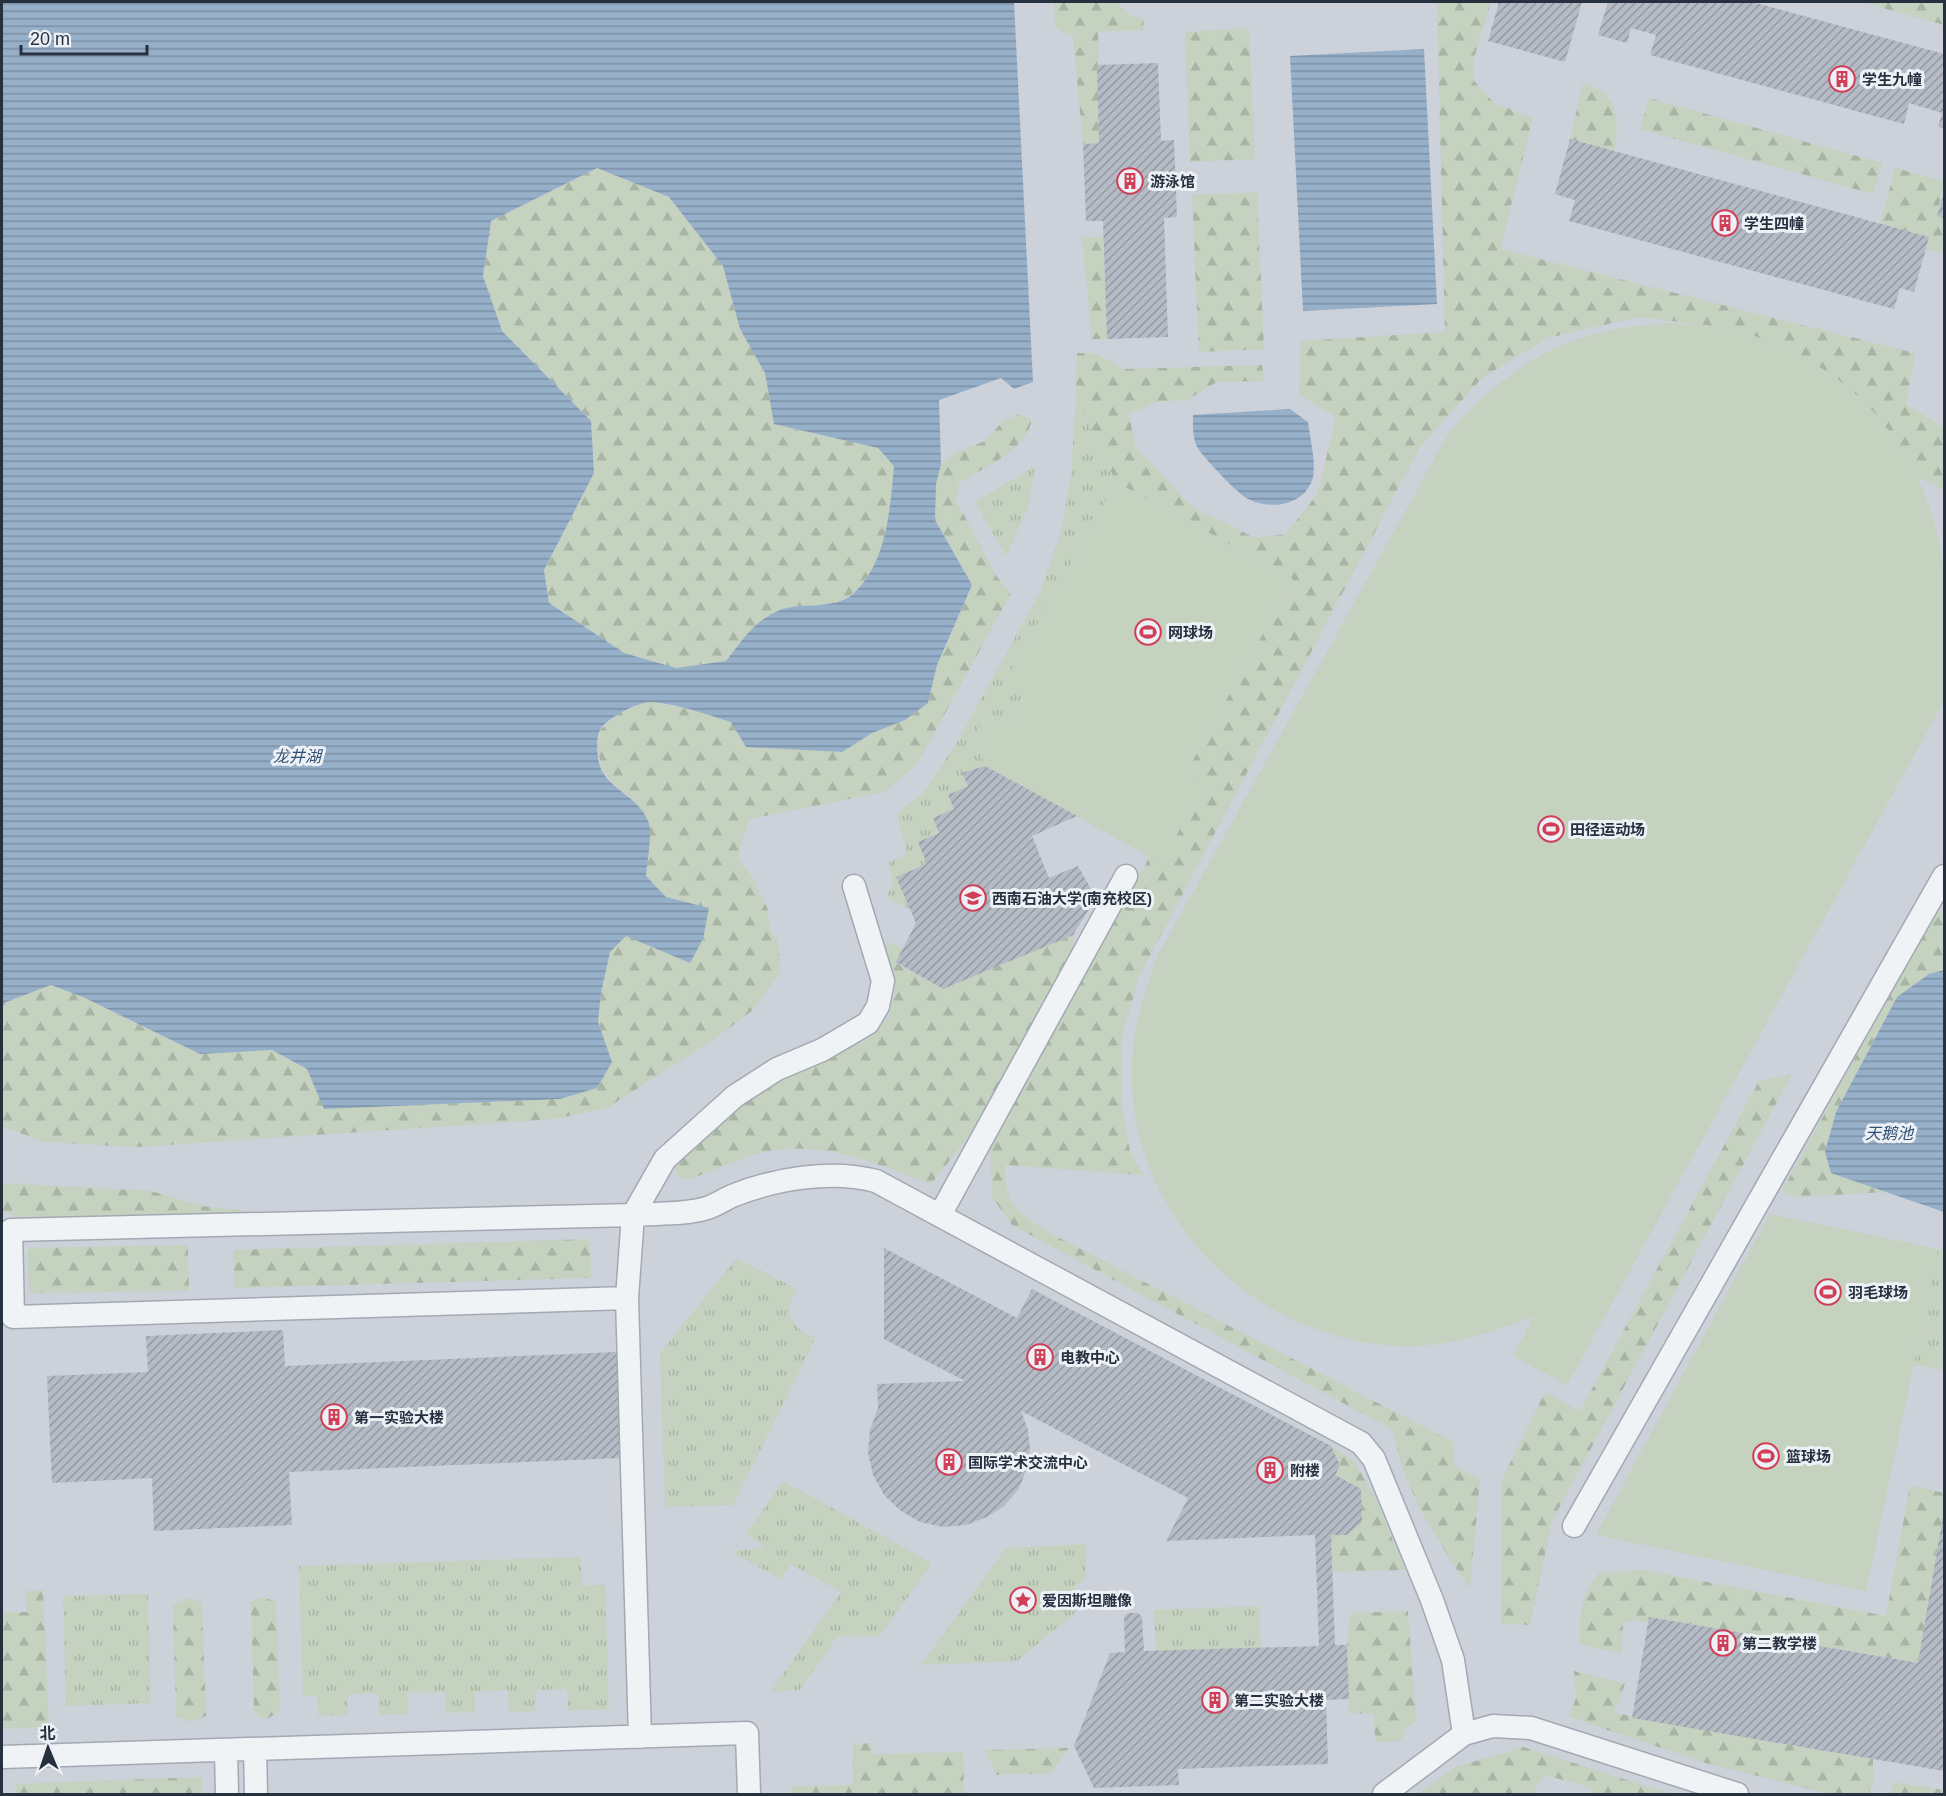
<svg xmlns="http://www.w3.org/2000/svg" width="1946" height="1796" viewBox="0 0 1946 1796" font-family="Arial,'Noto Sans SC',sans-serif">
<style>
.built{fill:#ccd1da}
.grass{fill:url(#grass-tufts)}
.forest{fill:url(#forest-firs)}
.pitch{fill:#c4d2bf}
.water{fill:url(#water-rules);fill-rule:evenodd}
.building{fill:url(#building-hatch)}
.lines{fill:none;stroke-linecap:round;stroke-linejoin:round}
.service-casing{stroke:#a3a9b2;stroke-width:25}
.service{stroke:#f0f3f6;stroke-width:22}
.labels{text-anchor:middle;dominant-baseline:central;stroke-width:6;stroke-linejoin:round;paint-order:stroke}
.poi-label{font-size:15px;font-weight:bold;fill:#27303f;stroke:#edf1f5;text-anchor:start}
.water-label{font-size:16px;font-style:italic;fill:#304f74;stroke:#edf1f5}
</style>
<defs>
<pattern id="grass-tufts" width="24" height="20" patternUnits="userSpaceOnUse" patternTransform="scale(1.5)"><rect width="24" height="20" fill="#c4d2bf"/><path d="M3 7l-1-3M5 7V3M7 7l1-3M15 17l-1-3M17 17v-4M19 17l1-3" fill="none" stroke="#a8b5a5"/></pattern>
<pattern id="forest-firs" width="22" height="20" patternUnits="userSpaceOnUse" patternTransform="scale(1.5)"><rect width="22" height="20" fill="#c4d2bf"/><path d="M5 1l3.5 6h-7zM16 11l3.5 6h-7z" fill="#a8b5a5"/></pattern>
<pattern id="water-rules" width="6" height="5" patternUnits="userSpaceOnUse" patternTransform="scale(1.5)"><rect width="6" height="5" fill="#97b0c9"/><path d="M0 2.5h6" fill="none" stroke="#7b90a5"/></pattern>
<pattern id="building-hatch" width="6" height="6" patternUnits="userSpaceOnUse" patternTransform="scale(1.5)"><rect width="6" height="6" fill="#b5bbc5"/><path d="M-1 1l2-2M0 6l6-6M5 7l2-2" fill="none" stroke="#9398a1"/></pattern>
</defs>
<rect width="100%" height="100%" fill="#dee2e8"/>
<path class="built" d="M 2,2 L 1944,2 L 1944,1794 L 2,1794 Z"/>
<path class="grass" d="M 1076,397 L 1116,482 L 1004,684 L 1024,696 L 1007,726 L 986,715 L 976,732 L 985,766 L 962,773 L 968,786 L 948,795 L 954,809 L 933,818 L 939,833 L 918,842 L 927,864 L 897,877 L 910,909 L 886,898 L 893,884 L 889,862 L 907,854 L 897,813 L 922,794 L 953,749 L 1039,594 L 1060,537 L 1071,475 Z
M 1035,466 L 1027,510 L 1006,556 L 975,502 Z
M 1938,1249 L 1944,1250 L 1944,1370 L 1914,1365 Z
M 737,1258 L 797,1289 C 782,1309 791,1331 816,1337 L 733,1505 L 665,1507 L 660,1353 Z
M 783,1481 L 932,1563 L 880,1636 L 837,1637 L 800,1690 L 770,1692 L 841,1592 L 791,1564 L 781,1579 L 731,1552 L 765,1547 L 746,1534 Z
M 1086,1544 L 1086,1577 L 1075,1588 L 1076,1612 L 1017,1661 L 921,1665 L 1006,1548 Z
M 581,1557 L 582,1585 L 605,1585 L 609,1709 L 568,1711 L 567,1689 L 536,1690 L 536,1711 L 509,1712 L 508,1690 L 475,1692 L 475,1712 L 446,1713 L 445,1692 L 407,1693 L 408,1714 L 379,1715 L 378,1693 L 348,1695 L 348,1715 L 318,1716 L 318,1696 L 303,1696 L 299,1566 Z
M 148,1594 L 151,1703 L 66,1706 L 63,1596 Z
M 1259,1606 L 1261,1648 L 1156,1651 L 1154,1610 Z"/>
<path class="forest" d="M 1054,2 L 1117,2 L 1130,15 L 1144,19 L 1143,30 L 1098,32 L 1099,143 L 1083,144 L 1073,36 L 1055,28 Z
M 1437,2 L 1491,2 L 1473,61 L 1474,81 L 1494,103 L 1533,118 L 1500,249 L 1915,353 L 1906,404 L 1944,428 L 1944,489 L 1918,478 L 1896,440 L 1868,405 L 1834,376 L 1796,353 L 1754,336 L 1713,326 L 1638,317 L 1548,338 L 1482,378 L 1420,447 L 1139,976 L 1122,1037 L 1122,1109 L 1130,1151 L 1144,1175 L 1005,1165 C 1003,1204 1019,1214 1050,1233 L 1453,1442 L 1454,1466 L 1480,1479 L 1470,1589 C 1437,1540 1403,1489 1393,1430 L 1012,1225 L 992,1197 L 990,1143 L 1150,856 L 1161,862 L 1203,787 L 1184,776 L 1293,579 L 1116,482 L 1076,397 L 1077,353 L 1095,353 L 1124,369 L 1262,365 L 1264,381 L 1217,382 L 1187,400 L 1155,402 L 1129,414 L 1135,446 L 1192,507 L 1255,538 L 1286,534 L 1318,493 L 1336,417 L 1299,395 L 1301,341 L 1445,332 Z
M 1861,2 L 1944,2 L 1944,25 Z
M 1249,28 L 1255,159 L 1190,162 L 1185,32 Z
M 1583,83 C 1589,86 1600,89 1604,93 C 1620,108 1618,133 1614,152 L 1570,139 Z
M 1649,98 L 1882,163 L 1873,194 L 1640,129 Z
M 597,168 L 669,197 L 723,266 L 740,329 L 765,373 L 774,424 L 879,448 L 894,466 C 890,510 888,562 853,593 C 833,611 800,601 778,611 C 754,621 741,641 726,661 L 676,668 L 624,653 L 549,603 L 544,570 L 594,473 L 591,421 L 502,331 L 483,276 L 491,221 Z
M 1895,168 L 1944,181 L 1937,216 L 1944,218 L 1944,241 L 1941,253 L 1926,249 L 1929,237 L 1880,224 Z
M 1257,192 L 1264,349 L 1199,352 L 1192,195 Z
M 1082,237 L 1103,237 L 1107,339 L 1092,339 Z
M 1020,414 L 1032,420 C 1025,452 984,467 959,483 L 956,500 L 995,574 L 1011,594 L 917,764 L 885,792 L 750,819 L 741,842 L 739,858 L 755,882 L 768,910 L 769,928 L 778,941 L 781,971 L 753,1010 L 716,1038 L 607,1108 L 555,1119 L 136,1147 L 44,1142 L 2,1126 L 2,1008 L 6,1002 L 51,985 L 83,997 L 200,1054 L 272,1050 L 307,1069 L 612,1062 L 598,1022 L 601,993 L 610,952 L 626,936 L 709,909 L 666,897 L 646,876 L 649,822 L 633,799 L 617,788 L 602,770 L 597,745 L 600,730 L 619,713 L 648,701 L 692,710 L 842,752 L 872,733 L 905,720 L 928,703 L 937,665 L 972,586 L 935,520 L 936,484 L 941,464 L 955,453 L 985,441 L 1003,421 Z
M 1936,911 L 1944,914 L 1944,970 L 1929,974 L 1897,997 L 1836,1112 L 1831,1173 L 1887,1192 L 1797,1197 L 1782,1191 Z
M 1073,935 L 1076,955 L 979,1123 L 931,1184 C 877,1164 822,1139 764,1152 C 739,1158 714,1171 690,1179 L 680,1178 L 675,1169 L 678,1160 L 730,1112 L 779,1082 L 871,1037 L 888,1019 L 895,994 L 894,973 L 885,947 L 889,942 L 903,949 L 896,963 L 943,989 Z
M 1792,1074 L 1552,1521 L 1530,1625 L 1501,1624 L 1502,1479 L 1545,1392 L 1580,1411 L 1759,1081 Z
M 2,1183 L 151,1191 L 202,1206 L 257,1213 L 66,1219 L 16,1216 L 2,1211 Z
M 590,1239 L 591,1278 L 235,1288 L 233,1250 Z
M 188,1245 L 189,1291 L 29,1293 L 28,1248 Z
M 1331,1446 L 1354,1461 L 1377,1502 L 1405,1570 L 1333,1572 L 1331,1535 L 1362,1522 L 1361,1489 L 1335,1475 L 1340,1465 Z
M 1910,1485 L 1944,1493 L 1944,1509 L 1918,1663 L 1649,1617 L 1648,1623 L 1637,1620 L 1623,1622 L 1622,1653 L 1580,1645 C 1579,1616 1580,1596 1599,1573 L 1644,1570 L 1886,1616 Z
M 43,1590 L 49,1727 L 2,1729 L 2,1612 L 27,1612 L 26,1591 Z
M 263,1597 L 276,1602 L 280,1711 L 267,1719 L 259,1717 L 254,1712 L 251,1602 Z
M 188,1598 L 202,1603 L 206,1716 L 191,1722 L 176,1717 L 173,1604 Z
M 1408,1611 L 1416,1721 L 1406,1729 L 1401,1741 L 1376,1742 L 1373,1714 L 1349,1713 L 1347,1645 L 1350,1613 Z
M 1574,1671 L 1625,1684 L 1614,1713 L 1873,1759 L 1873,1782 L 1869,1794 L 1829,1794 L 1702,1762 L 1569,1717 L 1576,1698 Z
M 872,1743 L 873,1754 L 963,1752 L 964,1794 L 1000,1794 L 792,1794 L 792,1786 L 853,1785 L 853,1744 Z
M 1523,1747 L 1671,1794 L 1592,1794 L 1592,1788 L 1545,1775 L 1532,1794 L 1418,1794 L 1456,1767 Z
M 1069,1748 L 1051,1773 L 997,1775 L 985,1750 Z
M 201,1777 L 202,1794 L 16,1794 L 16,1784 Z
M 1893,1782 L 1944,1790 L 1944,1794 L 1891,1794 Z"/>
<path class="pitch" d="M 1670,323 L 1713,326 L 1755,336 L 1796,353 L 1834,376 L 1868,405 L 1896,440 L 1918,478 L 1934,519 L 1943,563 L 1944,701 L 1567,1385 L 1513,1356 L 1534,1316 C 1490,1333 1447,1348 1398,1346 C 1259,1340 1138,1225 1132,1085 C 1130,1040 1142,998 1157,957 L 1448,434 C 1514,359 1571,329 1670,323 Z
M 1116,482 L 1293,579 L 1184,776 L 1204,786 L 1161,863 L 985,766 L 976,732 L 986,715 L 1007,726 L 1024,696 L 1003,685 Z
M 1770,1214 L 1938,1249 L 1866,1591 L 1596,1535 Z"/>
<path class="water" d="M 2,2 L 1014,2 L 1033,382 L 1014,389 L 1001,378 L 939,400 L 941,464 L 936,484 L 935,520 L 972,585 L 937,665 L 928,703 L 905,720 L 872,733 L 842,752 L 746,747 L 731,722 C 705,714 678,704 651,702 C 639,701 605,719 600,730 C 595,739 597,762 602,771 C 613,791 639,798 648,821 C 653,831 647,863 646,876 L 666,897 L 709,908 L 703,939 L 690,963 L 626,936 L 610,952 L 601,993 L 598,1022 L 612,1062 L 597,1088 L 560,1099 L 324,1109 L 307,1069 L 272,1050 L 200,1054 L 83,997 L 51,985 L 6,1002 L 2,1008 ZM 597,168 L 669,197 L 723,266 L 740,329 L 765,373 L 774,424 L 878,448 L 894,466 C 890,509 887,563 853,594 C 833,611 800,601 778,611 C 753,622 742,641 726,661 L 676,668 L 624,653 L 549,603 L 544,570 L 594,473 L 591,421 L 502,331 L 483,276 L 491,221 Z
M 1424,49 L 1437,304 L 1303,311 L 1290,56 Z
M 1290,409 L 1308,422 C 1310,438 1316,462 1313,477 C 1306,505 1271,511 1248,499 C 1237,493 1208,462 1199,450 C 1192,440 1193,427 1193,415 Z
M 1944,970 L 1944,1212 L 1831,1173 L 1825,1152 L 1836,1112 L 1897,997 L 1929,974 Z"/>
<path class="building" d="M 1499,2 L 1582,2 L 1565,62 L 1488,41 Z
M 1608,2 L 1752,2 L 1944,54 L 1944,128 L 1938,127 L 1942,113 L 1909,103 L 1904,124 L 1650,55 L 1656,35 L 1631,28 L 1627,43 L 1598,35 Z
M 1158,63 L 1161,141 L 1174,140 L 1177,217 L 1164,218 L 1168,337 L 1107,339 L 1103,221 L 1086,221 L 1083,144 L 1099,143 L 1097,65 Z
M 1570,139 L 1929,237 L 1914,292 L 1900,288 L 1894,309 L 1569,221 L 1575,200 L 1555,194 Z
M 1944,193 L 1944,218 L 1937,216 Z
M 985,766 L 1077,816 L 1032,836 L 1049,878 L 1078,866 L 1096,898 L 1073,935 L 943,989 L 896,962 L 916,923 L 896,877 L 927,864 L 918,842 L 939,833 L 933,818 L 954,809 L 948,795 L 968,786 L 962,773 Z
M 884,1248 L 1017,1318 L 1032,1289 L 1331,1446 L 1340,1465 L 1335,1475 L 1361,1489 L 1362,1522 L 1347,1535 L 1331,1535 L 1335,1645 L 1347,1645 L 1349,1699 L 1326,1700 L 1328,1764 L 1178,1769 L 1179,1785 L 1094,1788 L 1074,1746 L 1110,1653 L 1125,1652 L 1124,1617 L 1128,1613 L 1138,1613 L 1142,1617 L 1144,1651 L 1319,1646 L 1315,1535 L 1166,1541 L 1188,1498 L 1021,1411 L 1028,1430 L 1030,1450 L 1026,1471 L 1018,1490 L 1004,1506 L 987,1517 L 966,1525 L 943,1527 L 920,1522 L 901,1511 L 884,1495 L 873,1475 L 868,1453 L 870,1430 L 878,1408 L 877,1384 L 965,1381 L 884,1339 Z
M 283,1330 L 285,1366 L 617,1352 L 621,1458 L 289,1472 L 292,1525 L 154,1531 L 152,1478 L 52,1483 L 47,1376 L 148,1372 L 146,1336 Z
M 1943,1516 L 1944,1771 L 1632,1718 L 1649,1617 L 1918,1663 Z"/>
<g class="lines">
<g class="service-casing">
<path id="service" d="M 940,1215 L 1126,876
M 627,1298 L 13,1317 L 11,1230 L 633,1215 C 656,1213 685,1215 707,1208 C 715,1206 723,1200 732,1196 C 774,1179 831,1169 876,1181 L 1361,1443 L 1374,1459 L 1432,1600 L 1453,1660 L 1464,1734
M 1574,1526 L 1944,876
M 640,1737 L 627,1298 L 633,1215 L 665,1159 L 735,1096 L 777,1069 L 822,1050 L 868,1023 L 878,1006 L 883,981 L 854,886
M 255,1749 L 256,1794
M 226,1750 L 227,1794
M 2,1757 L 747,1733 L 749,1794
M 1384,1794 L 1464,1734 L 1493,1726 L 1531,1728 L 1737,1794"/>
</g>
<use href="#service" class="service"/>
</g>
<defs>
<g id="building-ring" transform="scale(1.35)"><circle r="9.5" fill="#edf1f5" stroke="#d13e57" stroke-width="1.5"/><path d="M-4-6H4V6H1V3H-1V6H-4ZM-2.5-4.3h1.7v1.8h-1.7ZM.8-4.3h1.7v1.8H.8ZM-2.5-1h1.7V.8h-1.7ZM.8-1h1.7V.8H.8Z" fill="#d13e57"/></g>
<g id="stadium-ring" transform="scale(1.35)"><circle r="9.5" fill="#edf1f5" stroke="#d13e57" stroke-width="1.5"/><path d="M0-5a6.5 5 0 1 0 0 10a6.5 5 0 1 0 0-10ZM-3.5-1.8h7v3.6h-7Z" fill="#d13e57"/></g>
<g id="university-ring" transform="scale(1.35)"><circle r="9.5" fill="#edf1f5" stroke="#d13e57" stroke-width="1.5"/><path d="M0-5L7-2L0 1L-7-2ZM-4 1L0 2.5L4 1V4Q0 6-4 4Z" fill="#d13e57"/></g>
<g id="sight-ring" transform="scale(1.35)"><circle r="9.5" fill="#edf1f5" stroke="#d13e57" stroke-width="1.5"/><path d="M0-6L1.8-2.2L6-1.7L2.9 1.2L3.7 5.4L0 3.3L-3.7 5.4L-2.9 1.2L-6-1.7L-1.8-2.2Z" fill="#d13e57"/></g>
</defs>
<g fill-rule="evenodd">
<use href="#building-ring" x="1842" y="79"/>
<use href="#building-ring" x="1130" y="181"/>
<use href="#building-ring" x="1725" y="223"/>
<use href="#stadium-ring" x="1148" y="632"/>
<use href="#stadium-ring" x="1551" y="829"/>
<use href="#university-ring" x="973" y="898"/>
<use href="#stadium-ring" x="1828" y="1292"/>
<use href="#building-ring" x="1040" y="1357"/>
<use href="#building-ring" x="334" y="1417"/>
<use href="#stadium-ring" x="1766" y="1456"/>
<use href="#building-ring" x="949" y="1462"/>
<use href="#building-ring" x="1270" y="1470"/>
<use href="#sight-ring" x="1023" y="1600"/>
<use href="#building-ring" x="1723" y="1643"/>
<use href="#building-ring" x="1215" y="1700"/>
</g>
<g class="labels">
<g class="poi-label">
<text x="1862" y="79">学生九幢</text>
<text x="1150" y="181">游泳馆</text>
<text x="1744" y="223">学生四幢</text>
<text x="1168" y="632">网球场</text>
<text x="1570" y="829">田径运动场</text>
<text x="992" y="898">西南石油大学(南充校区)</text>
<text x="1848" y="1292">羽毛球场</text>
<text x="1060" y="1357">电教中心</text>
<text x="354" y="1417">第一实验大楼</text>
<text x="1786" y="1456">篮球场</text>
<text x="968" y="1462">国际学术交流中心</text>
<text x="1290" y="1470">附楼</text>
<text x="1042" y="1600">爱因斯坦雕像</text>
<text x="1742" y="1643">第二教学楼</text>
<text x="1234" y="1700">第二实验大楼</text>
</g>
<g class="water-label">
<text x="297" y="756">龙井湖</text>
<text x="1889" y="1133">天鹅池</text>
</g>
</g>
<rect width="1946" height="1796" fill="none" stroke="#27303f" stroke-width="6"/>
<g transform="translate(48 1748) rotate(358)" stroke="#edf1f5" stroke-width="4.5" paint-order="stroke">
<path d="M0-4.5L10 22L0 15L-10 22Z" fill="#27303f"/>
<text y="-9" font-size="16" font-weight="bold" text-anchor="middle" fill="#27303f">北</text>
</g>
<path d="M21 45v9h126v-9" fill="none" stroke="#27303f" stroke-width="3"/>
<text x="30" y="45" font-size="18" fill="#27303f" stroke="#edf1f5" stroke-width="4.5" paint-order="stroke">20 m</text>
</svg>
